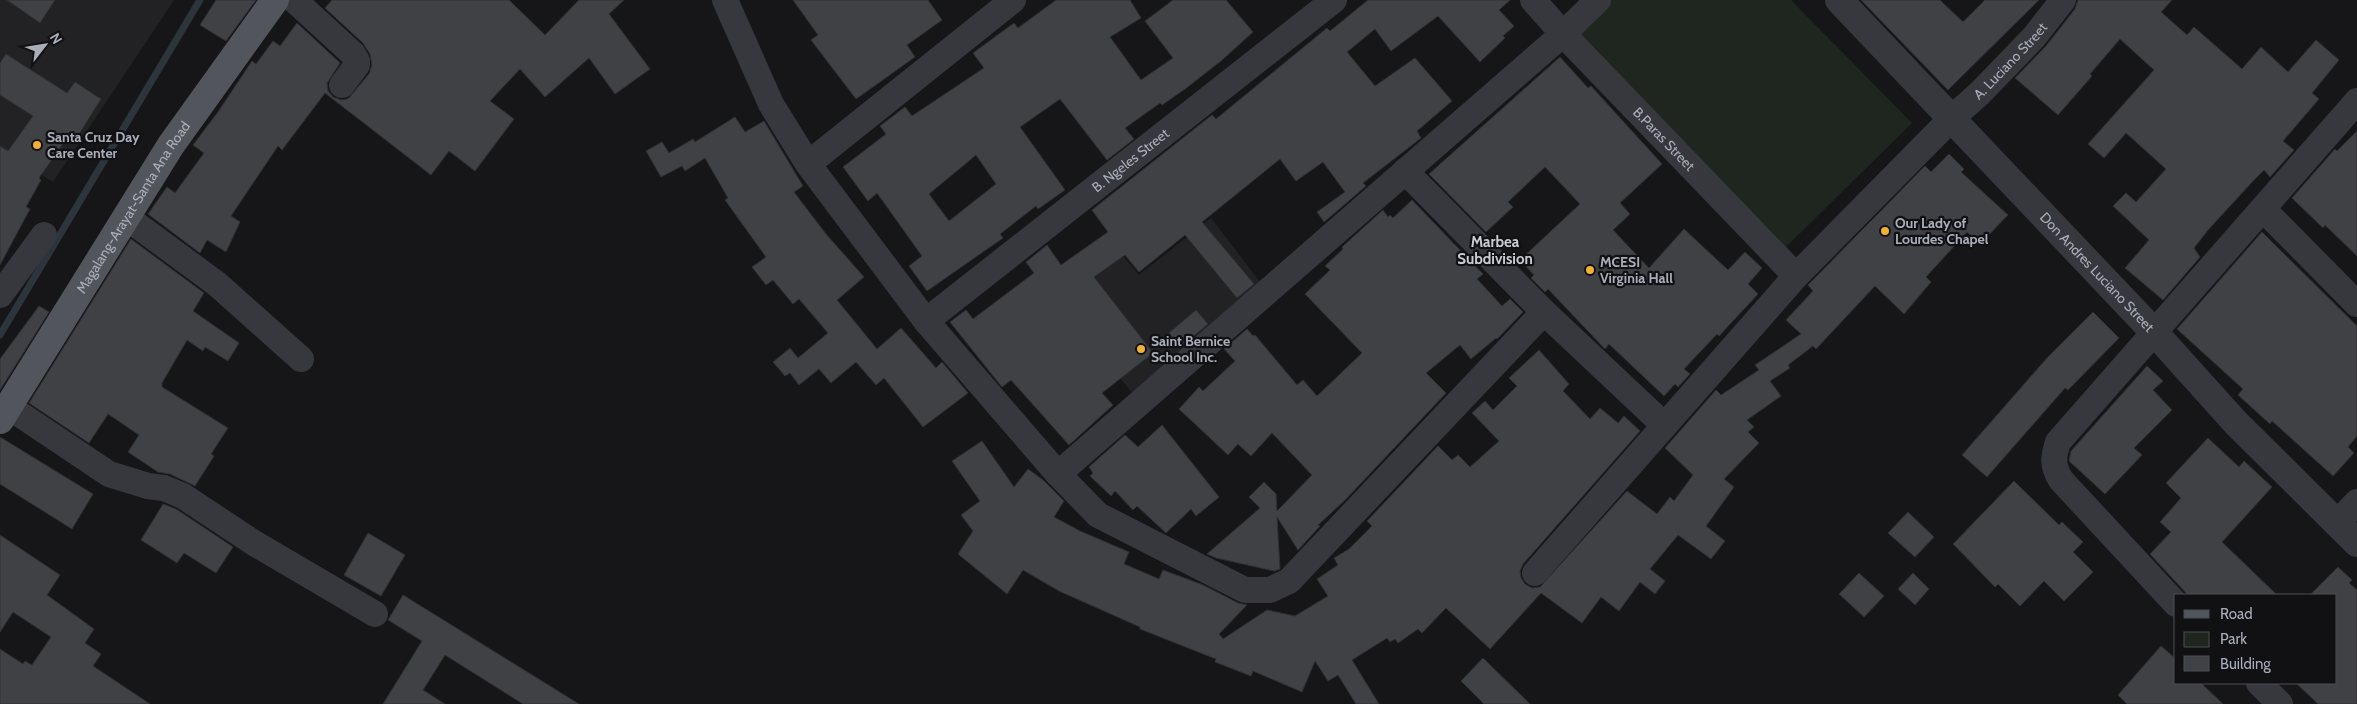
<svg xmlns="http://www.w3.org/2000/svg" width="2357" height="704" viewBox="0 0 2357 704" font-family="Cabin,sans-serif">
<style>
.built{fill:#222225}
.green{fill:#1e261f}
.lines{fill:none;stroke-linecap:round;stroke-linejoin:round}
.stream{stroke:#2c353c;stroke-width:7}
.building{fill:#404145;stroke:#303034;fill-rule:evenodd}
.minor{stroke:#37383d;stroke-width:26}
.tertiary{stroke:#37383d;stroke-width:28}
.primary{stroke:#53555c;stroke-width:28}
.poi-dot{fill:#f2b134;stroke:#111113;stroke-width:2}
.labels{text-anchor:middle;dominant-baseline:central;stroke-width:4.5;stroke-linejoin:round;paint-order:stroke}
.street-label{font-size:14px;fill:#a8adb8;stroke:#111113}
.poi-label{font-size:14px;font-weight:bold;fill:#a8adb8;stroke:#111113;text-anchor:start}
.neighbourhood-label{font-size:15px;font-weight:bold;fill:#c9ccd4;stroke:#111113}
</style>
<rect width="100%" height="100%" fill="#161618"/>
<path class="built" d="M 0,0 L 174,0 L 53,182 L 0,150 Z
M 1211,218 L 1261,283 L 1133,394 L 1060,304 L 1123,256 L 1139,275 Z"/>
<path class="green" d="M 1610,0 L 1791,0 L 1912,123 L 1786,247 L 1576,34 Z"/>
<g class="lines">
<path class="stream" d="M 0,335 L 200,0"/>
</g>
<path class="building" d="M 7,0 L 55,0 L 40,23 Z
M 216,0 L 256,0 L 226,41 L 200,25 Z
M 332,0 L 509,0 L 545,35 L 579,0 L 624,0 L 609,14 L 650,69 L 615,94 L 589,58 L 545,97 L 520,69 L 490,101 L 514,119 L 475,171 L 449,151 L 431,175 L 325,93 L 282,150 L 278,146 L 231,216 L 240,222 L 226,252 L 207,240 L 200,253 L 148,214 L 167,187 L 175,193 L 204,153 L 193,145 L 218,112 L 252,61 L 256,64 L 273,41 L 280,46 L 297,23 L 340,63 L 327,83 L 328,91 L 333,97 L 341,100 L 348,99 L 369,74 L 372,65 L 370,54 L 363,43 L 325,8 Z
M 793,0 L 928,0 L 942,20 L 907,45 L 915,57 L 856,99 L 811,40 L 818,35 Z
M 1056,0 L 1130,0 L 1141,18 L 1110,37 L 1141,80 L 1173,58 L 1145,21 L 1173,0 L 1226,0 L 1253,32 L 1221,61 L 1185,89 L 1162,105 L 1160,103 L 1125,128 L 1134,139 L 1107,160 L 1060,99 L 1020,127 L 1065,190 L 1038,209 L 1036,206 L 1000,234 L 1003,238 L 927,291 L 909,266 L 922,256 L 877,193 L 868,201 L 843,167 L 886,134 L 880,126 L 905,107 L 912,116 L 984,68 L 973,53 L 1014,23 L 1018,28 ZM 976,155 L 996,184 L 949,221 L 929,194 Z
M 1368,0 L 1510,0 L 1499,10 L 1514,26 L 1503,36 L 1505,38 L 1480,62 L 1438,16 L 1391,51 L 1375,29 L 1347,52 L 1375,86 L 1415,58 L 1452,101 L 1417,131 L 1421,138 L 1363,183 L 1366,186 L 1324,222 L 1317,212 L 1345,192 L 1323,162 L 1296,181 L 1280,159 L 1202,222 L 1254,284 L 1237,298 L 1185,235 L 1139,272 L 1125,255 L 1094,277 L 1153,353 L 1102,393 L 1113,405 L 1069,445 L 1011,380 L 1002,387 L 950,322 L 966,310 L 973,319 L 1034,273 L 1026,262 L 1047,245 L 1061,265 L 1108,232 L 1092,210 L 1212,115 L 1216,119 L 1327,28 L 1330,31 Z
M 1861,0 L 1940,0 L 1963,22 L 1985,0 L 2039,0 L 1948,90 Z
M 2078,0 L 2172,0 L 2161,12 L 2187,35 L 2194,27 L 2242,69 L 2261,47 L 2288,72 L 2316,40 L 2339,60 L 2312,93 L 2319,99 L 2283,141 L 2294,150 L 2270,177 L 2264,170 L 2254,180 L 2208,230 L 2194,248 L 2200,257 L 2163,300 L 2125,268 L 2149,240 L 2113,206 L 2126,193 L 2136,202 L 2166,169 L 2126,133 L 2104,158 L 2088,144 L 2154,70 L 2120,39 L 2090,74 L 2092,76 L 2058,115 L 2015,78 L 2046,46 L 2075,9 Z
M 6,54 L 67,93 L 75,82 L 101,99 L 74,142 L 67,138 L 39,178 L 41,180 L 26,207 L 30,209 L 0,265 L 0,146 L 8,151 L 33,116 L 0,95 L 0,63 Z
M 1560,57 L 1588,88 L 1591,86 L 1662,164 L 1620,203 L 1630,214 L 1613,230 L 1649,268 L 1684,229 L 1728,270 L 1745,252 L 1762,268 L 1748,284 L 1758,294 L 1719,336 L 1717,334 L 1684,369 L 1690,374 L 1678,387 L 1675,384 L 1664,396 L 1609,344 L 1605,349 L 1548,289 L 1545,292 L 1531,278 L 1534,275 L 1520,260 L 1580,204 L 1545,167 L 1508,202 L 1513,207 L 1486,232 L 1429,174 Z
M 735,117 L 745,132 L 764,121 L 803,186 L 794,192 L 826,234 L 864,277 L 837,300 L 877,349 L 901,328 L 936,368 L 942,362 L 968,393 L 923,427 L 884,378 L 876,385 L 856,362 L 831,383 L 819,369 L 799,385 L 790,373 L 785,376 L 773,362 L 790,348 L 798,358 L 828,333 L 799,299 L 793,304 L 773,280 L 766,285 L 752,267 L 766,257 L 725,200 L 728,198 L 705,158 L 685,171 L 682,166 L 661,177 L 646,151 L 662,142 L 669,153 L 693,139 L 695,142 Z
M 2357,131 L 2357,256 L 2325,225 L 2323,228 L 2292,198 L 2335,149 L 2337,151 Z
M 1949,154 L 1964,169 L 1961,172 L 2008,215 L 1980,244 L 1967,232 L 1926,277 L 1931,282 L 1904,314 L 1875,286 L 1816,349 L 1813,346 L 1788,365 L 1790,368 L 1770,381 L 1781,396 L 1747,420 L 1754,427 L 1748,432 L 1759,443 L 1724,479 L 1734,487 L 1706,526 L 1725,541 L 1711,559 L 1678,535 L 1650,569 L 1665,581 L 1655,594 L 1640,582 L 1619,611 L 1601,597 L 1582,623 L 1541,593 L 1490,649 L 1446,608 L 1422,633 L 1418,629 L 1398,643 L 1395,639 L 1390,642 L 1387,638 L 1352,660 L 1379,704 L 1356,704 L 1338,675 L 1328,681 L 1315,661 L 1302,692 L 1253,671 L 1251,676 L 1215,662 L 1216,659 L 1140,629 L 1140,627 L 1059,591 L 1023,570 L 1007,594 L 958,554 L 973,531 L 961,515 L 980,501 L 952,461 L 982,441 L 1014,487 L 1028,469 L 1043,480 L 1064,501 L 1054,517 L 1080,531 L 1129,552 L 1124,564 L 1159,579 L 1163,570 L 1203,585 L 1238,603 L 1247,605 L 1219,634 L 1223,639 L 1267,610 L 1295,616 L 1328,596 L 1317,579 L 1338,565 L 1334,558 L 1349,549 L 1372,526 L 1367,521 L 1438,446 L 1452,460 L 1458,455 L 1470,467 L 1499,441 L 1472,413 L 1485,401 L 1493,410 L 1517,386 L 1509,378 L 1539,350 L 1569,384 L 1563,391 L 1590,419 L 1600,408 L 1618,423 L 1624,416 L 1640,431 L 1523,564 L 1520,571 L 1521,578 L 1525,584 L 1532,588 L 1540,587 L 1627,491 L 1657,514 L 1670,497 L 1674,501 L 1693,475 L 1665,448 L 1716,390 L 1721,395 L 1759,370 L 1755,365 L 1801,334 L 1786,320 L 1813,291 L 1808,285 L 1925,166 L 1931,172 Z
M 1412,200 L 1483,274 L 1477,279 L 1502,306 L 1510,299 L 1523,312 L 1497,339 L 1496,338 L 1471,359 L 1460,345 L 1426,373 L 1446,393 L 1345,500 L 1318,525 L 1320,526 L 1298,550 L 1277,517 L 1280,569 L 1274,571 L 1216,558 L 1207,554 L 1260,508 L 1249,497 L 1264,482 L 1276,494 L 1277,511 L 1312,475 L 1272,433 L 1251,456 L 1238,444 L 1228,455 L 1179,409 L 1199,387 L 1203,391 L 1235,361 L 1224,349 L 1247,329 L 1253,336 L 1255,335 L 1297,385 L 1303,380 L 1317,396 L 1362,353 L 1305,294 L 1330,270 L 1325,266 L 1343,249 L 1342,247 L 1383,210 L 1388,217 L 1390,215 L 1393,218 Z
M 2262,232 L 2357,326 L 2357,436 L 2348,447 L 2354,453 L 2333,476 L 2272,421 L 2270,424 L 2238,395 L 2243,389 L 2177,329 Z
M 131,239 L 204,293 L 193,311 L 239,343 L 228,361 L 205,347 L 203,351 L 187,340 L 162,383 L 162,387 L 228,428 L 211,454 L 214,456 L 195,486 L 170,474 L 158,472 L 128,452 L 139,435 L 108,414 L 89,443 L 29,403 Z
M 39,306 L 49,312 L 0,390 L 0,359 Z
M 1196,310 L 1208,324 L 1180,347 L 1169,333 Z
M 2093,312 L 2119,338 L 2068,390 L 2065,388 L 1987,477 L 1962,455 L 2047,358 Z
M 2147,366 L 2163,381 L 2153,390 L 2172,410 L 2134,448 L 2142,455 L 2105,494 L 2069,461 L 2071,451 Z
M 1162,425 L 1219,497 L 1196,516 L 1191,509 L 1166,533 L 1137,506 L 1133,510 L 1115,491 L 1111,496 L 1090,476 L 1093,473 L 1089,467 L 1125,435 L 1138,447 Z
M 0,437 L 93,494 L 72,529 L 0,484 Z
M 2208,438 L 2239,467 L 2244,461 L 2272,487 L 2222,542 L 2277,595 L 2188,595 L 2150,554 L 2171,532 L 2160,522 L 2181,498 L 2166,483 Z
M 2014,481 L 2059,525 L 2062,522 L 2083,542 L 2073,552 L 2093,572 L 2064,601 L 2044,581 L 2020,606 L 1998,584 L 1995,587 L 1953,544 Z
M 163,504 L 176,509 L 233,547 L 216,573 L 184,553 L 177,563 L 141,540 Z
M 1908,512 L 1934,537 L 1915,557 L 1888,533 Z
M 368,533 L 405,555 L 381,596 L 344,575 Z
M 0,535 L 60,575 L 47,595 L 94,629 L 85,643 L 101,654 L 93,666 L 150,704 L 0,704 L 0,649 L 23,664 L 25,661 L 32,665 L 51,637 L 13,612 L 0,632 Z
M 2338,567 L 2352,580 L 2349,583 L 2357,590 L 2357,704 L 2318,704 L 2296,683 L 2336,683 L 2336,595 L 2310,595 Z
M 1859,573 L 1884,596 L 1864,617 L 1839,594 Z
M 1913,573 L 1929,589 L 1915,605 L 1898,589 Z
M 403,595 L 579,704 L 523,704 L 445,655 L 423,690 L 445,704 L 383,704 L 422,641 L 388,620 Z
M 2161,646 L 2176,659 L 2176,683 L 2201,683 L 2223,704 L 2127,704 L 2118,695 Z
M 1483,658 L 1530,704 L 1484,704 L 1461,681 Z"/>
<g class="lines">
<g class="minor">
<path d="M 294,0 L 353,54 L 357,61 L 357,65 L 342,85"/>
<path d="M 725,0 L 771,104 L 808,164 L 926,321 L 1058,474 L 1098,515 L 1245,590 L 1270,590 L 1289,581 L 1544,312"/>
<path id="s1" d="M 1533,0 L 1563,34 L 1796,276"/>
<path d="M 808,164 L 1013,0"/>
<path d="M 1405,171 L 1544,312 L 1664,425"/>
<path d="M 2264,210 L 2357,304"/>
<path d="M 126,217 L 217,284 L 301,359"/>
<path d="M 0,295 L 44,235"/>
<path id="s2" d="M 926,321 L 1334,0"/>
<path d="M 9,407 L 109,474 L 148,486 L 164,488 L 183,496 L 254,543 L 375,614"/>
<path d="M 1058,474 L 1563,34 L 1598,0"/>
<path d="M 2337,523 L 2357,502"/>
<path id="s3" d="M 1535,573 L 1796,276 L 1952,118 L 1980,93 L 2034,37 L 2063,0"/>
<path d="M 2176,604 L 2061,480 C 2052,466 2053,457 2058,442 L 2357,101"/>
<path d="M 2259,683 L 2280,704"/>
</g>
<path class="tertiary" id="s4" d="M 1839,0 L 2155,333 L 2236,423 L 2357,543"/>
<path class="primary" id="s5" d="M 0,420 L 171,145 L 275,0"/>
</g>
<g class="poi-dot">
<circle cx="37" cy="145" r="5"/>
<circle cx="1885" cy="231" r="5"/>
<circle cx="1590" cy="270" r="5"/>
<circle cx="1141" cy="349" r="5"/>
</g>
<g class="labels">
<g class="street-label">
<text stroke="none"><textPath href="#s3" startOffset="699">A. Luciano Street</textPath></text>
<text stroke="none"><textPath href="#s1" startOffset="191">B.Paras Street</textPath></text>
<text stroke="none"><textPath href="#s2" startOffset="260">B. Ngeles Street</textPath></text>
<text stroke="none"><textPath href="#s5" startOffset="251">Magalang-Arayat-Santa Ana Road</textPath></text>
<text stroke="none"><textPath href="#s4" startOffset="375">Don Andres Luciano Street</textPath></text>
</g>
<g class="poi-label">
<text x="47" y="137">Santa Cruz Day<tspan x="47" dy="16">Care Center</tspan></text>
<text x="1895" y="223">Our Lady of<tspan x="1895" dy="16">Lourdes Chapel</tspan></text>
<text x="1600" y="262">MCESI<tspan x="1600" dy="16">Virginia Hall</tspan></text>
<text x="1151" y="341">Saint Bernice<tspan x="1151" dy="16">School Inc.</tspan></text>
</g>
<g class="neighbourhood-label">
<text x="1495" y="242">Marbea<tspan x="1495" dy="17">Subdivision</tspan></text>
</g>
</g>
<rect x="2174" y="594" width="162" height="90" fill="#111113" stroke="#4d4f55"/>
<rect x="2184" y="610" width="25" height="8" fill="#53555c" stroke="#4d4f55"/>
<text x="2220" y="619" font-size="15" fill="#a8adb8">Road</text>
<rect x="2184" y="632" width="25" height="15" fill="#1e261f" stroke="#4d4f55"/>
<text x="2220" y="644" font-size="15" fill="#a8adb8">Park</text>
<rect x="2184" y="656" width="25" height="15" fill="#404145" stroke="#4d4f55"/>
<text x="2220" y="669" font-size="15" fill="#a8adb8">Building</text>
<g transform="translate(45 45) rotate(59)" stroke="#111113" stroke-width="4" paint-order="stroke">
<path d="M0-4L9 19L0 12L-9 19Z" fill="#a8adb8"/>
<text y="-8" font-size="14" font-weight="bold" text-anchor="middle" fill="#a8adb8">N</text>
</g>
</svg>
